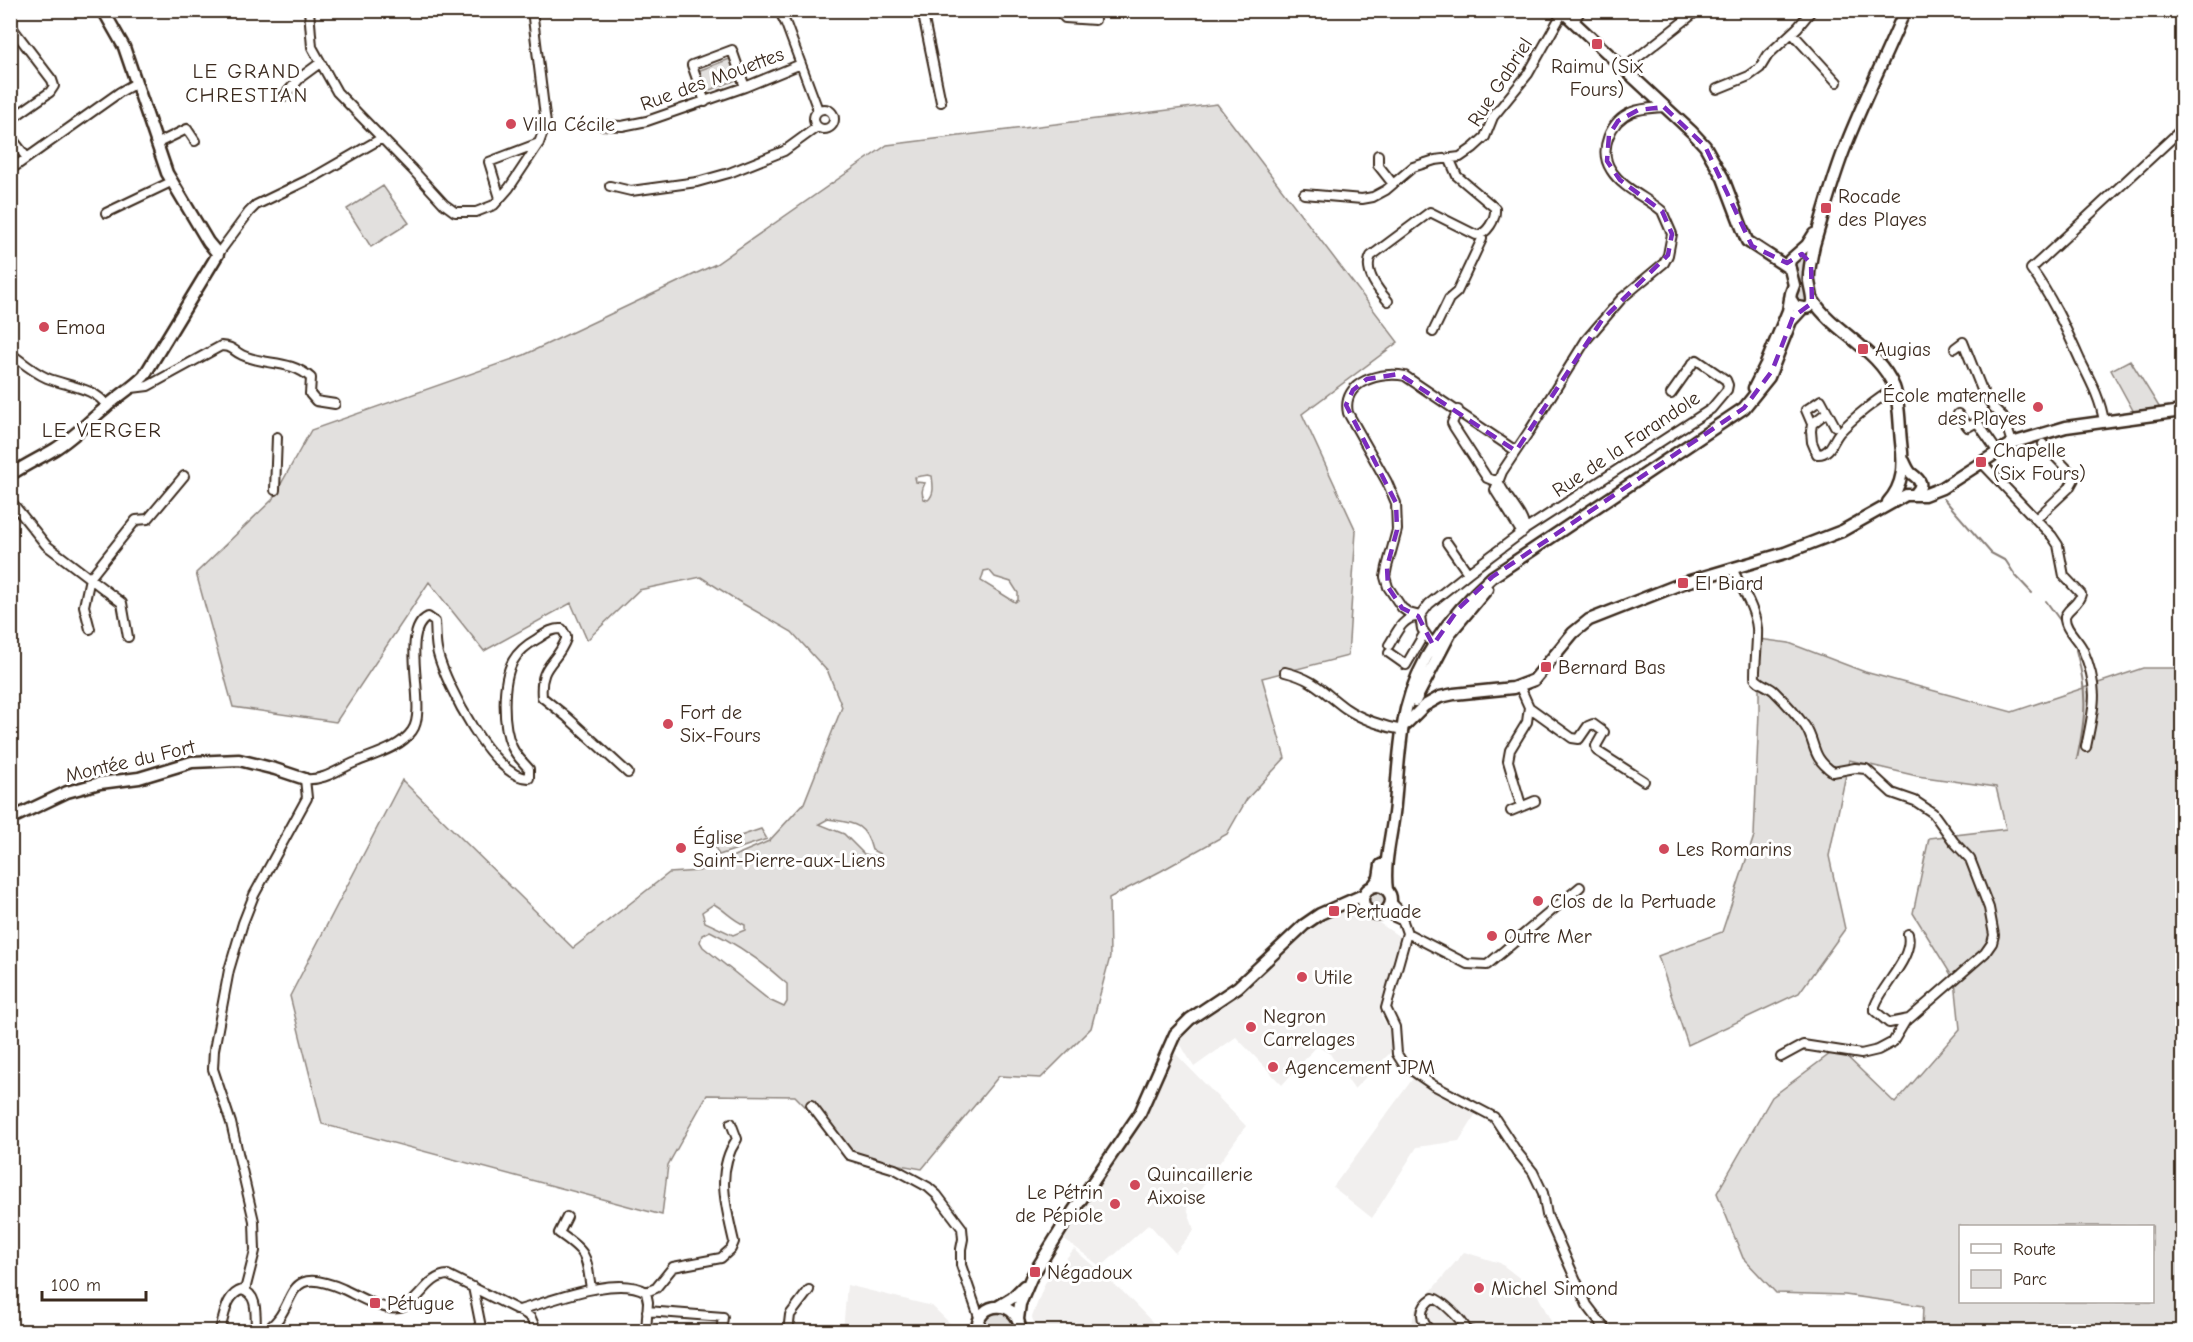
<svg xmlns="http://www.w3.org/2000/svg" width="2193" height="1342" viewBox="0 0 2193 1342" font-family="'Comic Neue',sans-serif">
<style>
.built{fill:#f1efee}
.green{fill:#e2e0de;stroke:#8e857e;stroke-width:1.5;fill-rule:evenodd}
.lines{fill:none;stroke-linecap:round;stroke-linejoin:round}
.stream{stroke:#887e77;stroke-width:2}
.minor-casing{stroke:#3b2a1e;stroke-width:12}
.tertiary-casing{stroke:#3b2a1e;stroke-width:15}
.secondary-casing{stroke:#3b2a1e;stroke-width:15}
.minor{stroke:#fff;stroke-width:8}
.tertiary{stroke:#fff;stroke-width:10}
.secondary{stroke:#fff;stroke-width:10}
.marked{fill:none;stroke:#7b2cbf;stroke-width:4.5;stroke-dasharray:12 8;stroke-linejoin:round}
.poi-dot{fill:#d1495b;stroke:#fff;stroke-width:2}
.labels{text-anchor:middle;dominant-baseline:central;stroke-width:6;stroke-linejoin:round;paint-order:stroke}
.poi-label{font-size:20px;fill:#3b2a1e;stroke:#fff;text-anchor:start}
.street-label{font-size:20px;fill:#3b2a1e;stroke:#fff}
.neighbourhood-label{font-size:21px;letter-spacing:1.5px;fill:#3b2a1e;stroke:#fff}
</style>
<rect width="100%" height="100%" fill="#fff"/>
<filter id="ink" filterUnits="userSpaceOnUse"><feTurbulence type="fractalNoise" baseFrequency=".0167" numOctaves="2"/><feDisplacementMap in="SourceGraphic" scale="12" xChannelSelector="R" yChannelSelector="G"/><feConvolveMatrix kernelMatrix="1 2 1 2 8 2 1 2 1" color-interpolation-filters="sRGB"/></filter>
<g filter="url(#ink)">
<path class="built" d="M 1343,913 L 1366,914 L 1400,937 L 1381,1016 L 1392,1033 L 1390,1053 L 1354,1089 L 1330,1054 L 1317,1046 L 1282,1085 L 1236,1037 L 1194,1067 L 1178,1040 L 1251,982 L 1316,923 Z
M 1173,1051 L 1246,1126 L 1187,1208 L 1194,1230 L 1175,1253 L 1149,1224 L 1101,1267 L 1062,1237 L 1143,1117 Z
M 1414,1077 L 1477,1112 L 1459,1141 L 1417,1147 L 1372,1218 L 1333,1187 Z
M 1074,1249 L 1123,1292 L 1161,1331 L 1036,1331 L 1032,1317 L 1045,1283 Z
M 1464,1252 L 1500,1263 L 1535,1290 L 1556,1331 L 1410,1332 L 1415,1310 Z
M 847,1285 L 932,1306 L 956,1329 L 955,1331 L 843,1331 Z"/>
<path class="green" d="M 735,57 L 742,78 L 702,93 L 695,72 Z
M 1217,104 L 1398,342 L 1302,414 L 1356,531 L 1348,656 L 1262,678 L 1285,758 L 1247,799 L 1227,834 L 1161,871 L 1109,898 L 1110,957 L 1091,1028 L 1041,1078 L 999,1076 L 922,1169 L 855,1157 L 795,1096 L 707,1095 L 668,1165 L 662,1215 L 322,1124 L 290,996 L 402,780 L 573,948 L 669,873 L 699,871 L 769,841 L 804,803 L 842,707 L 828,672 L 792,632 L 738,601 L 701,577 L 639,590 L 587,640 L 571,603 L 484,651 L 429,582 L 336,722 L 233,707 L 196,573 L 272,500 L 311,430 L 524,355 L 716,264 L 887,145 ZM 928,475 L 932,476 C 933,485 935,494 928,500 L 924,499 C 921,493 922,489 925,483 L 916,482 L 915,477 ZM 989,570 L 995,577 L 1011,582 L 1018,593 L 1018,600 L 1015,602 L 981,581 L 984,571 ZM 828,819 C 853,823 865,822 872,850 L 880,854 L 880,857 L 864,854 L 844,834 L 819,824 ZM 714,904 C 726,911 731,919 745,925 L 745,930 L 733,935 L 705,922 L 702,912 ZM 710,931 C 737,944 765,964 787,984 L 787,1002 L 784,1007 L 769,1000 L 703,947 L 700,942 L 702,935 Z
M 383,186 L 409,223 L 371,247 L 347,209 Z
M 1802,254 L 1808,257 L 1812,303 L 1795,306 L 1793,256 Z
M 2130,360 L 2161,410 L 2135,414 L 2111,370 Z
M 1759,639 L 1789,643 L 1865,672 L 2012,712 L 2143,668 L 2182,668 L 2182,1331 L 1922,1331 L 1923,1306 L 1845,1295 L 1776,1293 L 1743,1258 L 1717,1193 L 1772,1097 L 1838,1048 L 1895,1103 L 1960,1029 L 1955,981 L 1913,913 L 1929,838 L 2006,829 L 1996,787 L 1917,776 L 1849,760 L 1829,856 L 1845,929 L 1799,993 L 1688,1045 L 1658,956 L 1722,932 L 1754,836 L 1759,712 ZM 1960,1226 L 2152,1226 L 2152,1302 L 1960,1302 Z
M 761,829 L 767,839 L 719,855 L 714,845 Z
M1363 900a14 14 0 1 1 28 0a14 14 0 1 1-28 0Z
M 1004,1307 L 1020,1331 L 977,1332 L 979,1317 Z"/>
<g class="lines">
<path class="stream" d="M 1944,499 L 1991,553 L 2006,561 L 2015,575 L 2032,593
M 2046,601 L 2062,623
M 2076,650 C 2088,693 2086,716 2077,759"/>
<g class="minor-casing">
<path id="minor" d="M 309,10 L 312,47 L 337,92 L 412,169 L 444,204 L 455,212 L 476,212 L 494,205 L 509,188 L 539,143 L 546,124 L 532,10
M 779,10 L 786,24 L 818,110
M 922,10 L 941,102
M 1058,10 L 1065,18 L 1095,20
M 1574,21 L 1581,10
M 10,25 L 52,80 L 54,86 L 50,92 L 10,120
M 1792,33 L 1837,82
M 1623,69 L 1698,10
M 1717,89 L 1749,76 L 1760,68 L 1768,55 L 1798,27 L 1812,10
M 284,96 L 301,77 L 320,63
M 705,102 L 692,65 L 732,50 L 745,87
M814 119a10 10 0 1 1 20 0a10 10 0 1 1-20 0Z
M 599,125 L 622,126 L 647,121 L 745,87 L 801,64
M 10,136 L 27,158
M 156,144 L 187,129 L 195,141
M 1378,155 L 1378,165 L 1393,184
M 10,170 L 120,92 L 136,83
M 610,186 L 631,191 L 697,182 L 729,173 L 784,151 L 817,127
M 1304,194 L 1362,199 L 1373,197 L 1386,190 L 1413,167 L 1435,160 L 1460,157 L 1473,148 L 1485,137 L 1493,117 L 1528,74 L 1563,12
M 500,198 L 489,162 L 539,143
M 106,213 L 171,182
M 218,254 L 249,212 L 256,205 L 316,176 L 382,138
M 1388,301 C 1379,291 1363,271 1371,256 L 1430,212 L 1476,235 C 1487,235 1496,219 1495,208 L 1457,176 L 1450,160
M 1433,332 L 1449,299 L 1457,292 L 1482,239 L 1481,235
M 1955,348 L 1963,342 L 1982,390 L 1993,407 L 2004,418 L 2012,443
M 10,353 C 22,362 33,372 47,378 C 66,386 95,387 107,406
M 132,388 L 148,386 L 221,346 C 234,347 232,350 242,355 C 265,366 290,359 311,378 L 310,394 L 316,401 L 335,404
M 1458,410 L 1452,423 L 1454,427 L 1487,478 L 1492,480 L 1498,480
M 1958,414 L 1968,427 L 1977,422 L 1997,451
M 2104,422 C 2101,400 2090,380 2080,360 C 2066,329 2052,297 2031,269 L 2182,129
M 1812,424 L 1826,413
M 1835,426 L 1821,400 L 1806,410 L 1812,424 L 1811,431 L 1812,442 L 1817,454 C 1830,455 1832,442 1839,433 C 1853,418 1877,399 1894,389
M 1981,462 L 2052,536 L 2058,545 L 2064,576 L 2081,594 C 2079,605 2066,609 2065,617 C 2064,629 2079,640 2083,650 C 2100,690 2094,707 2086,747
M 275,490 L 277,437
M 10,500 L 46,545 L 122,603 L 128,637
M 2036,519 L 2069,488 L 2074,479 L 2073,475 L 2043,444
M 1526,529 L 1711,409 L 1727,390 L 1728,385 L 1726,380 L 1697,360 L 1693,363 L 1671,394
M 1522,533 L 1495,490 L 1502,472 L 1530,430 L 1586,340 L 1622,298 L 1664,263 L 1668,255 L 1672,234 L 1662,211 C 1647,198 1622,188 1611,170 C 1598,150 1610,121 1632,112 C 1642,108 1654,108 1664,107
M 1447,543 L 1468,573
M 1732,568 C 1740,586 1755,608 1757,628 C 1758,636 1754,676 1755,678 C 1759,684 1769,686 1774,691 C 1785,702 1796,714 1805,726 C 1817,744 1810,756 1833,772 L 1855,768 L 1866,769 L 1892,793 L 1915,801 L 1933,813 L 1954,842 L 1970,859 L 1989,908 L 1994,935 L 1992,943 L 1985,953 L 1909,1019 L 1889,1023 L 1875,1011 L 1875,1006 C 1882,985 1914,958 1908,934
M 1420,616 L 1409,613 L 1402,608 L 1388,587 L 1385,577 L 1387,567 L 1397,530 L 1396,503 L 1387,482 L 1348,413 C 1341,381 1382,371 1405,376 L 1516,451
M 1420,616 L 1429,604 L 1468,573 L 1524,531 C 1528,518 1502,495 1498,480
M 1420,616 L 1422,629 L 1433,645
M 90,629 L 84,606 L 90,578 L 136,520 L 148,519 L 184,476
M 1389,645 C 1396,634 1402,618 1416,617
M 1389,653 L 1406,665 L 1424,634
M 1285,672 C 1314,679 1322,691 1345,708 C 1361,719 1384,727 1403,730
M 1520,687 L 1529,707 L 1572,738 L 1579,739 L 1588,726 L 1593,724 L 1604,732 L 1596,746 L 1597,751 L 1644,781
M 1521,805 L 1508,761 L 1510,750 L 1527,722 L 1529,707
M 1511,811 L 1535,801
M 1391,902 L 1399,910 L 1407,933 L 1386,1008 L 1395,1027 L 1397,1054 L 1404,1065 L 1433,1085 L 1494,1117 L 1517,1152 L 1533,1172 L 1543,1193 L 1547,1215 L 1570,1267 L 1587,1305 L 1606,1330 L 1609,1332
M 1382,913 L 1388,914 L 1403,921
M 1407,933 L 1467,964 L 1487,965 L 1580,887
M 1781,1057 L 1803,1045 L 1861,1054 L 1878,1050 L 1893,1042 L 1906,1020
M 811,1105 L 849,1155 L 895,1169 L 928,1187 L 937,1195 L 962,1228 L 963,1239 L 961,1249 L 961,1265 L 979,1317
M 567,1217 L 559,1233 C 588,1253 586,1255 591,1289
M 473,1287 L 482,1332
M 245,1290 L 255,1251 L 254,1221 L 231,1123 L 213,1069 L 214,1050 L 229,970 L 243,923 L 254,895 L 307,798 L 305,779 C 325,781 338,769 356,762 C 375,754 400,748 412,731 C 429,709 398,631 428,617 L 435,622 C 436,632 435,644 438,654 C 446,684 493,779 529,778 L 529,769 C 523,762 516,756 512,747 C 502,726 502,681 513,661 C 518,652 528,644 537,639 C 545,634 552,628 562,629 L 566,636 L 566,639 C 557,664 539,664 542,697 L 567,717 L 628,773
M 646,1292 L 648,1302 L 646,1332
M 519,1310 C 550,1302 616,1274 646,1292 L 656,1288 L 673,1267 L 721,1258 L 731,1249 L 734,1242 C 726,1207 715,1171 737,1139 L 731,1123
M 647,1311 L 723,1317 L 721,1332
M 219,1332 C 225,1317 225,1295 242,1290 C 259,1294 255,1317 256,1332
M 263,1332 C 301,1311 278,1261 343,1289 C 358,1296 382,1311 399,1308 C 420,1304 426,1276 448,1275 L 526,1314 L 531,1318 L 537,1332
M 788,1332 L 790,1315 L 809,1290
M 1432,1332 C 1418,1320 1419,1307 1433,1298 C 1442,1300 1463,1321 1466,1329 L 1471,1332"/>
</g>
<g class="tertiary-casing">
<path id="tertiary" d="M 103,10 L 124,47 L 167,173 L 208,242 L 218,254
M 1561,10 L 1692,132 L 1705,146 L 1723,178 L 1747,241 L 1790,269
M 1813,300 C 1834,333 1879,349 1894,387 C 1900,404 1899,424 1901,442 C 1904,465 1904,484 1888,502
M 1904,461 C 1906,465 1908,471 1912,474 C 1920,480 1924,484 1916,493
M 10,475 C 25,465 40,458 55,449 C 73,438 88,422 105,408 C 118,396 132,388 144,376 L 218,254
M 1406,724 L 1424,706 L 1440,697 L 1454,694 L 1513,688 L 1534,680 L 1573,633 L 1589,620 L 1683,583 L 1785,553 L 1842,531 L 1906,495 L 1924,495 L 1942,488 L 2012,443 L 2066,427 L 2182,411
M 10,819 L 67,792 L 100,783 L 139,778 L 192,762 L 239,760 L 275,769 L 305,779"/>
</g>
<g class="secondary-casing">
<path id="secondary" d="M 1790,298 L 1795,306 C 1821,315 1810,292 1809,281 C 1808,272 1812,254 1814,245 C 1824,212 1833,177 1846,145 C 1864,99 1886,56 1905,10
M 1754,388 L 1766,364 L 1788,311 L 1791,293 L 1794,285 L 1789,265 L 1790,260 L 1807,245 L 1814,234
M 1415,701 L 1451,632 L 1487,589
M1363 900a14 14 0 1 1 28 0a14 14 0 1 1-28 0Z
M 1373,886 L 1379,878 L 1381,865
M 1387,890 C 1383,861 1393,832 1395,804 C 1398,772 1399,740 1406,709 C 1419,656 1452,613 1492,577 L 1744,408 L 1769,377 L 1791,321 L 1803,308
M 999,1306 L 1012,1298 L 1024,1286
M 1018,1319 L 1020,1304 L 1031,1278 L 1065,1223 L 1140,1113 L 1175,1034 L 1190,1019 L 1238,987 L 1304,925 L 1320,914 L 1363,895
M 977,1332 C 976,1298 1021,1299 1020,1332"/>
</g>
<use href="#minor" class="minor"/>
<use href="#tertiary" class="tertiary"/>
<use href="#secondary" class="secondary"/>
</g>
</g>
<path class="marked" d="M 1664,107 L 1705,146 L 1752,246 L 1787,263 L 1802,254 L 1811,264 L 1812,303 L 1793,317 L 1772,371 L 1744,408 L 1492,577 L 1459,608 L 1433,645 L 1418,616 L 1402,608 L 1388,587 L 1387,567 L 1397,530 L 1396,503 L 1346,405 L 1353,390 L 1367,379 L 1399,374 L 1516,451 L 1602,320 L 1668,255 L 1672,234 L 1662,211 L 1620,180 L 1607,161 L 1609,135 L 1618,121 L 1638,110 Z"/>
<g class="poi-dot">
<rect x="1591" y="38" width="12" height="12" rx="3"/>
<circle cx="511" cy="124" r="6"/>
<rect x="1820" y="202" width="12" height="12" rx="3"/>
<circle cx="44" cy="327" r="6"/>
<rect x="1857" y="343" width="12" height="12" rx="3"/>
<circle cx="2038" cy="407" r="6"/>
<rect x="1975" y="456" width="12" height="12" rx="3"/>
<rect x="1677" y="577" width="12" height="12" rx="3"/>
<rect x="1540" y="661" width="12" height="12" rx="3"/>
<circle cx="668" cy="724" r="6"/>
<circle cx="681" cy="848" r="6"/>
<circle cx="1664" cy="849" r="6"/>
<circle cx="1538" cy="901" r="6"/>
<rect x="1328" y="905" width="12" height="12" rx="3"/>
<circle cx="1492" cy="936" r="6"/>
<circle cx="1302" cy="977" r="6"/>
<circle cx="1251" cy="1027" r="6"/>
<circle cx="1273" cy="1067" r="6"/>
<circle cx="1135" cy="1185" r="6"/>
<circle cx="1115" cy="1204" r="6"/>
<rect x="1029" y="1266" width="12" height="12" rx="3"/>
<circle cx="1479" cy="1288" r="6"/>
<rect x="369" y="1297" width="12" height="12" rx="3"/>
</g>
<g class="labels">
<g class="poi-label">
<text x="1597" y="66" text-anchor="middle">Raimu (Six<tspan x="1597" dy="23">Fours)</tspan></text>
<text x="523" y="124">Villa Cécile</text>
<text x="1838" y="196">Rocade<tspan x="1838" dy="23">des Playes</tspan></text>
<text x="56" y="327">Emoa</text>
<text x="1875" y="349">Augias</text>
<text x="2026" y="395" text-anchor="end">École maternelle<tspan x="2026" dy="23">des Playes</tspan></text>
<text x="1993" y="450">Chapelle<tspan x="1993" dy="23">(Six Fours)</tspan></text>
<text x="1695" y="583">El Biard</text>
<text x="1558" y="667">Bernard Bas</text>
<text x="680" y="712">Fort de<tspan x="680" dy="23">Six-Fours</tspan></text>
<text x="693" y="837">Église<tspan x="693" dy="23">Saint-Pierre-aux-Liens</tspan></text>
<text x="1676" y="849">Les Romarins</text>
<text x="1550" y="901">Clos de la Pertuade</text>
<text x="1346" y="911">Pertuade</text>
<text x="1504" y="936">Outre Mer</text>
<text x="1314" y="977">Utile</text>
<text x="1263" y="1016">Negron<tspan x="1263" dy="23">Carrelages</tspan></text>
<text x="1285" y="1067">Agencement JPM</text>
<text x="1147" y="1174">Quincaillerie<tspan x="1147" dy="23">Aixoise</tspan></text>
<text x="1103" y="1192" text-anchor="end">Le Pétrin<tspan x="1103" dy="23">de Pépiole</tspan></text>
<text x="1047" y="1272">Négadoux</text>
<text x="1491" y="1288">Michel Simond</text>
<text x="387" y="1303">Pétugue</text>
</g>
<g class="street-label">
<text transform="translate(712 79) rotate(-20)">Rue des Mouettes</text>
<text transform="translate(1500 82) rotate(-57)">Rue Gabriel</text>
<text transform="translate(1626 444) rotate(-34)">Rue de la Farandole</text>
<text transform="translate(130 761) rotate(-13)">Montée du Fort</text>
</g>
<g class="neighbourhood-label">
<text x="247" y="71">LE GRAND<tspan x="247" dy="24">CHRESTIAN</tspan></text>
<text x="102" y="430">LE VERGER</text>
</g>
</g>
<rect width="2193" height="1342" fill="none" stroke="#fff" stroke-width="36"/>
<rect x="18" y="18" width="2157" height="1306" fill="none" stroke="#3b2a1e" stroke-width="2" filter="url(#ink)"/>
<rect x="1959" y="1225" width="195" height="78" fill="#ffffff" stroke="#b1aaa5" stroke-width="1.5"/>
<rect x="1971" y="1244" width="30" height="9" fill="#ffffff" stroke="#b1aaa5" stroke-width="1.5"/>
<text x="2013" y="1255" font-size="18" fill="#3b2a1e">Route</text>
<rect x="1971" y="1270" width="30" height="18" fill="#e2e0de" stroke="#b1aaa5" stroke-width="1.5"/>
<text x="2013" y="1285" font-size="18" fill="#3b2a1e">Parc</text>
<path d="M42 1291v9h104v-9" fill="none" stroke="#3b2a1e" stroke-width="3"/>
<text x="51" y="1291" font-size="18" fill="#3b2a1e" stroke="#ffffff" stroke-width="4.5" paint-order="stroke">100 m</text>
</svg>
